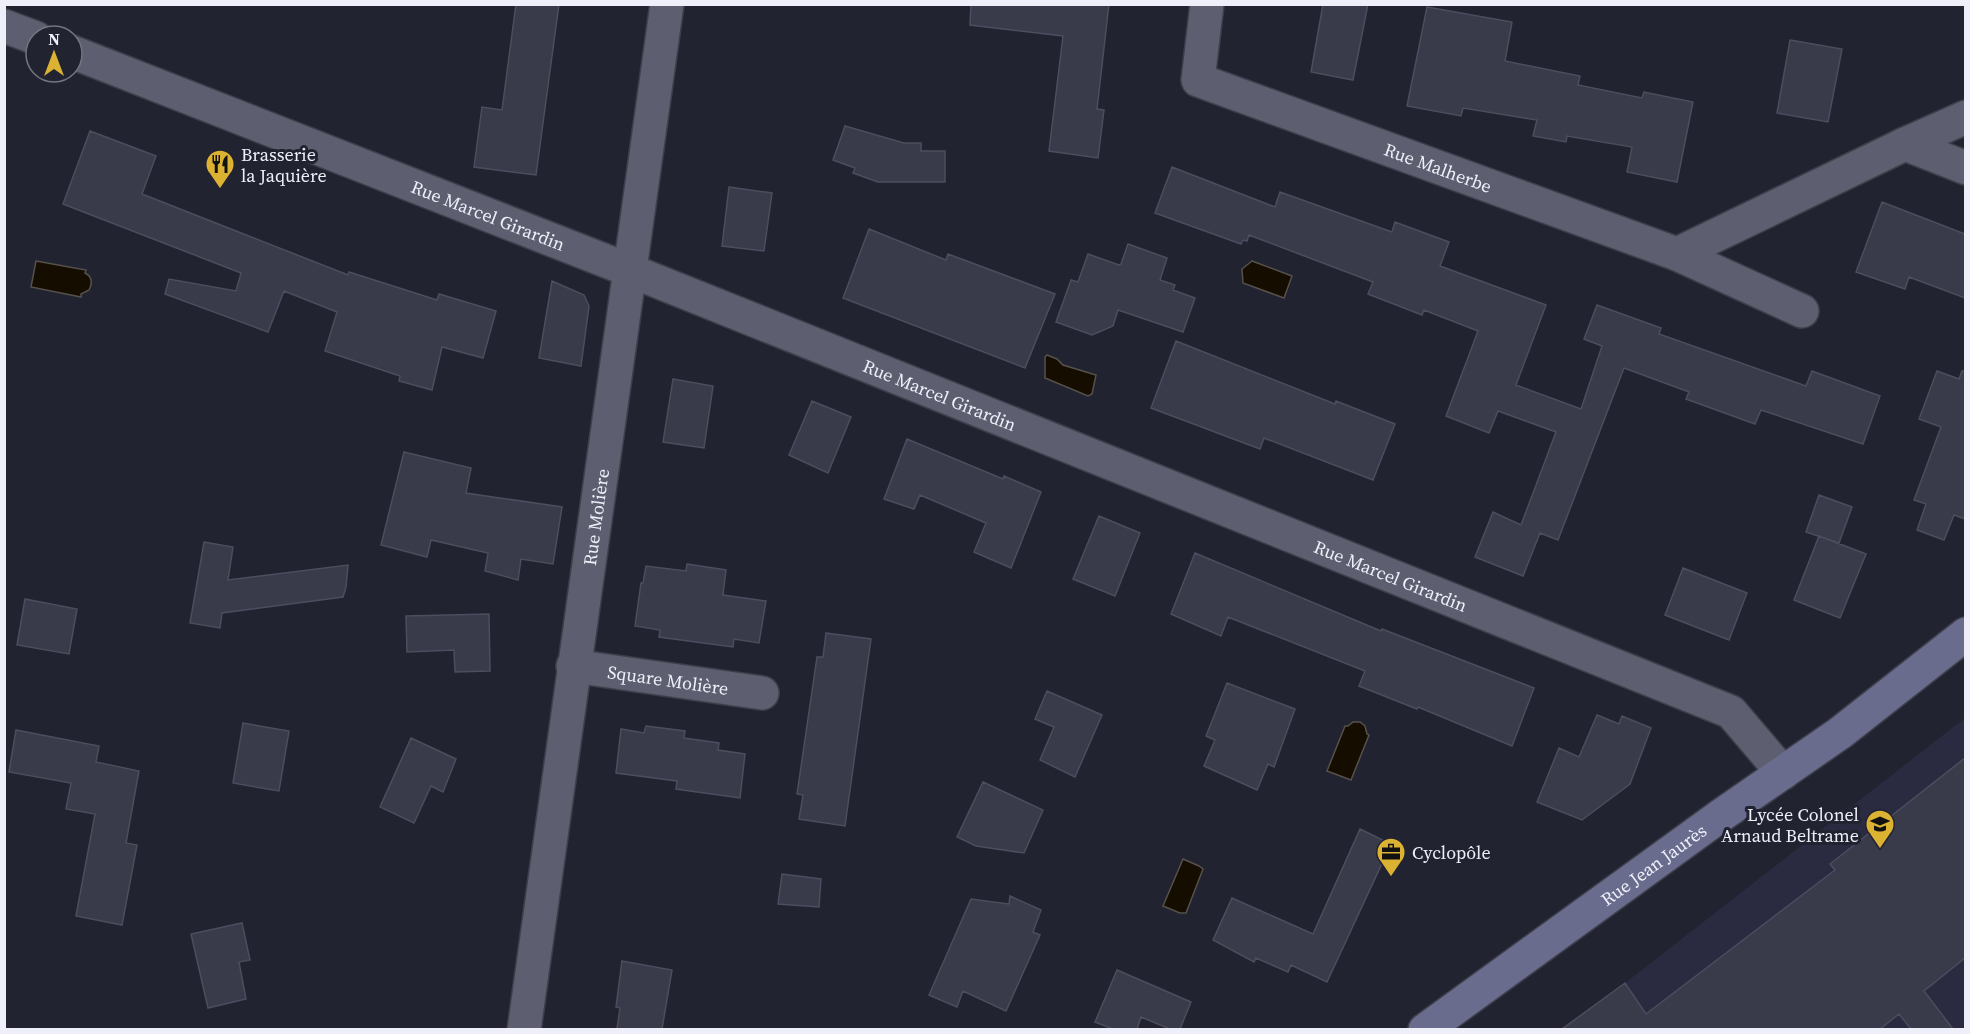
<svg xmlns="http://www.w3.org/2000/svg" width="1970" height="1034" viewBox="0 0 1970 1034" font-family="'Source Serif 4',serif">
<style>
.built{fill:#2a2b40}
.water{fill:#150d00;stroke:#56514b;stroke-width:1.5}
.building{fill:#393a4a;stroke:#4c4d5e;stroke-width:1.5}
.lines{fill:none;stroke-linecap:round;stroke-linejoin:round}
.street-casing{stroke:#3d3e4a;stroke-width:36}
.secondary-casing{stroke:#3d3e4a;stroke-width:36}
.street{stroke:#5d5e6f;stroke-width:33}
.secondary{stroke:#6a6c8e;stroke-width:33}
.labels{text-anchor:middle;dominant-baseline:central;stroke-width:6;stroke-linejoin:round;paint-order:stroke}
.poi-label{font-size:18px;fill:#eeeff9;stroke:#222331;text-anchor:start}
.street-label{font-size:18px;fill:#eeeff9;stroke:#222331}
</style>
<rect width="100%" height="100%" fill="#222331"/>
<path class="built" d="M 1965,718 L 1965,1029 L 1562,1030 L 1625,983 Z"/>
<path class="water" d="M 36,261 L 86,270 L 85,273 C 93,277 92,284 89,290 L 81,294 L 81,297 L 31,287 Z
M 1252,261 L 1292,276 L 1284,298 L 1243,283 L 1242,269 Z
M 1047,355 L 1057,359 L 1063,365 L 1096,375 L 1092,394 L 1088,396 L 1045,378 L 1045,357 Z
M 1353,722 L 1360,722 L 1365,726 L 1367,734 L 1369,735 L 1351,780 L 1327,771 L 1345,726 L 1348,726 Z
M 1183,859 L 1199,866 L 1203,869 L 1186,913 L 1180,913 L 1163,906 Z"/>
<path class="building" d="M 516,4 L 559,4 L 536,175 L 474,167 L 482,107 L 502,110 Z
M 971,4 L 1109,4 L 1097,109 L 1104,110 L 1098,158 L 1049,151 L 1063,36 L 970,25 Z
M 1323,4 L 1368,4 L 1353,80 L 1311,72 Z
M 1427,7 L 1512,22 L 1505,61 L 1580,76 L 1578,85 L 1642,98 L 1644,92 L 1693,102 L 1677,182 L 1627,172 L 1632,147 L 1567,136 L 1566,142 L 1533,136 L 1537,120 L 1463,108 L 1461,116 L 1407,106 Z
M 1790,40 L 1842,49 L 1828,122 L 1777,113 Z
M 845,126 L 904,143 L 921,143 L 921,151 L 945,151 L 945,182 L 878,182 L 853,173 L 855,168 L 833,160 Z
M 90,131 L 156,156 L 142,194 L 348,275 L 349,272 L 437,300 L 439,294 L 496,311 L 483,358 L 442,347 L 432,390 L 399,381 L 400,376 L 325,351 L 337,312 L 284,291 L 268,332 L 165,294 L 169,279 L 236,291 L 241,273 L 63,204 Z
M 1172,167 L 1275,207 L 1280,192 L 1392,232 L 1395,222 L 1449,242 L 1440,266 L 1546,305 L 1516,385 L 1581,409 L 1602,346 L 1584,339 L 1597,305 L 1661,328 L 1659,334 L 1806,386 L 1812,371 L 1880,396 L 1863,444 L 1761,410 L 1755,424 L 1686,399 L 1689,392 L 1624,368 L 1558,540 L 1540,533 L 1523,576 L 1475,557 L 1493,512 L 1521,525 L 1556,432 L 1498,411 L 1489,433 L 1446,416 L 1478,331 L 1424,310 L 1422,315 L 1368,294 L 1373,282 L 1249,235 L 1247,241 L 1243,240 L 1241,244 L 1155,213 Z
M 729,187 L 772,193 L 764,251 L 722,246 Z
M 1882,202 L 1965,234 L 1965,298 L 1909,277 L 1905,289 L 1856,272 Z
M 869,229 L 946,260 L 948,254 L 1055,294 L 1025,368 L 843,298 Z
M 1128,244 L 1167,258 L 1160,280 L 1175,285 L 1173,290 L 1195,298 L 1183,332 L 1118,310 L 1113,326 L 1092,335 L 1056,322 L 1071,280 L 1078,282 L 1088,254 L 1119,265 L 1121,264 Z
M 552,281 L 584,295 L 589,306 L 581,366 L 539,358 Z
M 1176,341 L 1335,404 L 1336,401 L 1395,424 L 1373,480 L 1264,438 L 1260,449 L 1151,408 Z
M 1937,371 L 1959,379 L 1962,371 L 1965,371 L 1965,519 L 1954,515 L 1944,540 L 1917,530 L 1926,504 L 1914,500 L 1941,427 L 1919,419 Z
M 673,379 L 713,386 L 704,448 L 663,442 Z
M 812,401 L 851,417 L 828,473 L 789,455 Z
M 907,439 L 1003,479 L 1004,476 L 1041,492 L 1011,568 L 974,552 L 986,523 L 920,495 L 914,509 L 884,499 Z
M 404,452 L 471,468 L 466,493 L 562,507 L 553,564 L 521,559 L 518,580 L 485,571 L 488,553 L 431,540 L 427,557 L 381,545 Z
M 1819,495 L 1852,507 L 1839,543 L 1806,532 Z
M 1099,516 L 1140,533 L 1115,596 L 1073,579 Z
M 1819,536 L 1866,554 L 1840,618 L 1794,600 Z
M 204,542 L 233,547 L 228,580 L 348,565 L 346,587 L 343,597 L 222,613 L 220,628 L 190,623 Z
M 1195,553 L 1381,631 L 1382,629 L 1534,688 L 1512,746 L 1418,707 L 1417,709 L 1359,686 L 1365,671 L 1228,617 L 1221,636 L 1171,614 Z
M 687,564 L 726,570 L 723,595 L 766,601 L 759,643 L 734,639 L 733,647 L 659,637 L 660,630 L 635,626 L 641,583 L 643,583 L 646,566 L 686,571 Z
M 1683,568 L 1747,593 L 1729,640 L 1665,615 Z
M 25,599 L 77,609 L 69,654 L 17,645 Z
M 489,614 L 490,671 L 455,672 L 454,650 L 407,652 L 406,616 Z
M 826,633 L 871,639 L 845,826 L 799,819 L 803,795 L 797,794 L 817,657 L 823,657 Z
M 1227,683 L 1295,709 L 1274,767 L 1268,764 L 1257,790 L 1204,766 L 1215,740 L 1206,736 Z
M 1047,691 L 1102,715 L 1075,777 L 1040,760 L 1054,727 L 1035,719 Z
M 1597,715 L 1619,724 L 1622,716 L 1651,728 L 1630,784 L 1582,820 L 1537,802 L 1559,748 L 1579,757 Z
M 243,723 L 289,731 L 279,791 L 233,783 Z
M 646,726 L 685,731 L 684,738 L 719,743 L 718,750 L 745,754 L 740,798 L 676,789 L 677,781 L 616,773 L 621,729 L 644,733 Z
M 16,730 L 99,746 L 96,762 L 139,771 L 126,843 L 137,845 L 122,925 L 76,916 L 95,814 L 66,809 L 71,783 L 9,772 Z
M 411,738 L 456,759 L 443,792 L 431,786 L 414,823 L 380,807 Z
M 1965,758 L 1965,958 L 1924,991 L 1953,1029 L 1911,1029 L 1899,1014 L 1880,1029 L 1562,1029 L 1625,983 L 1646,1014 L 1835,870 L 1830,864 Z
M 983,782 L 1043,810 L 1024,853 L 976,846 L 957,837 Z
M 1360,829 L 1391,844 L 1327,982 L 1291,965 L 1288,972 L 1256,958 L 1254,962 L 1213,940 L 1232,898 L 1313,934 Z
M 782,874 L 821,879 L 819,907 L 778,904 Z
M 1010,896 L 1041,910 L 1033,932 L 1040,935 L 1006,1011 L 963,991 L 957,1007 L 929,995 L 971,899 L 1009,904 Z
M 242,923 L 250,960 L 239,962 L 246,999 L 208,1008 L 191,934 Z
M 622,961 L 672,970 L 662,1029 L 617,1029 L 620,1008 L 616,1007 Z
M 1117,970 L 1191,1002 L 1180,1029 L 1170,1029 L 1141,1017 L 1137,1029 L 1113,1029 L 1095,1022 Z"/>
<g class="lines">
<g class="street-casing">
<g id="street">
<path id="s1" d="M 1207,4 L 1198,80 L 1677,254"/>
<path d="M 4,26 L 36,38"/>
<path id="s2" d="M 72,52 L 629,270 L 1731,712 L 1783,773"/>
<path d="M 1905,144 L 1966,117"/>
<path d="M 1802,311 L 1677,254 L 1905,144 L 1966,168"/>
<path id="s3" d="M 573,666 L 762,693"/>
<path id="s4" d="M 524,1030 L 667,4"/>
</g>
</g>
<g class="secondary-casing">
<g id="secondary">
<path id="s5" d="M 1425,1030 L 1720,816 L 1840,733 L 1966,634"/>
</g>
</g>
<use href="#street" class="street"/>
<use href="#secondary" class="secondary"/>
</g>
<defs>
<g id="restaurant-pin" transform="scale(1.5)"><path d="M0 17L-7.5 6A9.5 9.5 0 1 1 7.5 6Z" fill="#dcb233" stroke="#222331"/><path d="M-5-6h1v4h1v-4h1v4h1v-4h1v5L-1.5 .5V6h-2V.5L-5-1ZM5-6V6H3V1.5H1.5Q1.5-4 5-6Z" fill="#111"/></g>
<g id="school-pin" transform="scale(1.5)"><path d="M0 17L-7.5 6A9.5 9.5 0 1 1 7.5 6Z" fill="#dcb233" stroke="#222331"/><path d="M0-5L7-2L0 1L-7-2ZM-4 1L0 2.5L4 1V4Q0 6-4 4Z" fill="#111"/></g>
<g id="office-pin" transform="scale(1.5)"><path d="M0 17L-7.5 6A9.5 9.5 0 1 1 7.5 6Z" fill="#dcb233" stroke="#222331"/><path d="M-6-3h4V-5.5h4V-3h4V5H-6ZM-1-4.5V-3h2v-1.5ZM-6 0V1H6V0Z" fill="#111"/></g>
</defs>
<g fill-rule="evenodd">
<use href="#restaurant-pin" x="220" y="164"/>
<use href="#school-pin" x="1880" y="824"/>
<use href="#office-pin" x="1391" y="852"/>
</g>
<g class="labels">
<g class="poi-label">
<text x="241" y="154">Brasserie<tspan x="241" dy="21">la Jaquière</tspan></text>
<text x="1859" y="814" text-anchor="end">Lycée Colonel<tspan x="1859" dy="21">Arnaud Beltrame</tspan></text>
<text x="1412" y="852">Cyclopôle</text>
</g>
<g class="street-label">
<text stroke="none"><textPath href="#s1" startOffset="332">Rue Malherbe</textPath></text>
<text stroke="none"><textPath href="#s2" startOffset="447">Rue Marcel Girardin</textPath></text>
<text stroke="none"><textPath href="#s2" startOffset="933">Rue Marcel Girardin</textPath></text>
<text stroke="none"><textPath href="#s4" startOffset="518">Rue Molière</textPath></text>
<text stroke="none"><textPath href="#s2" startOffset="1419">Rue Marcel Girardin</textPath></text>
<text stroke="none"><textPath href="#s3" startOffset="96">Square Molière</textPath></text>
<text stroke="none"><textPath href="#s5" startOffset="282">Rue Jean Jaurès</textPath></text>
</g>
</g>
<rect width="1970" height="1034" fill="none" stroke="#eeeff9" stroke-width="12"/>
<g transform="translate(54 54)"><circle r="28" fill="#222331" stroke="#747581" stroke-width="1.5"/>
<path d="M0-4.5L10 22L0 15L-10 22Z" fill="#dcb233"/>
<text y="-9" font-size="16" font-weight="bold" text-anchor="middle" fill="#eeeff9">N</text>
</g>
</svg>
